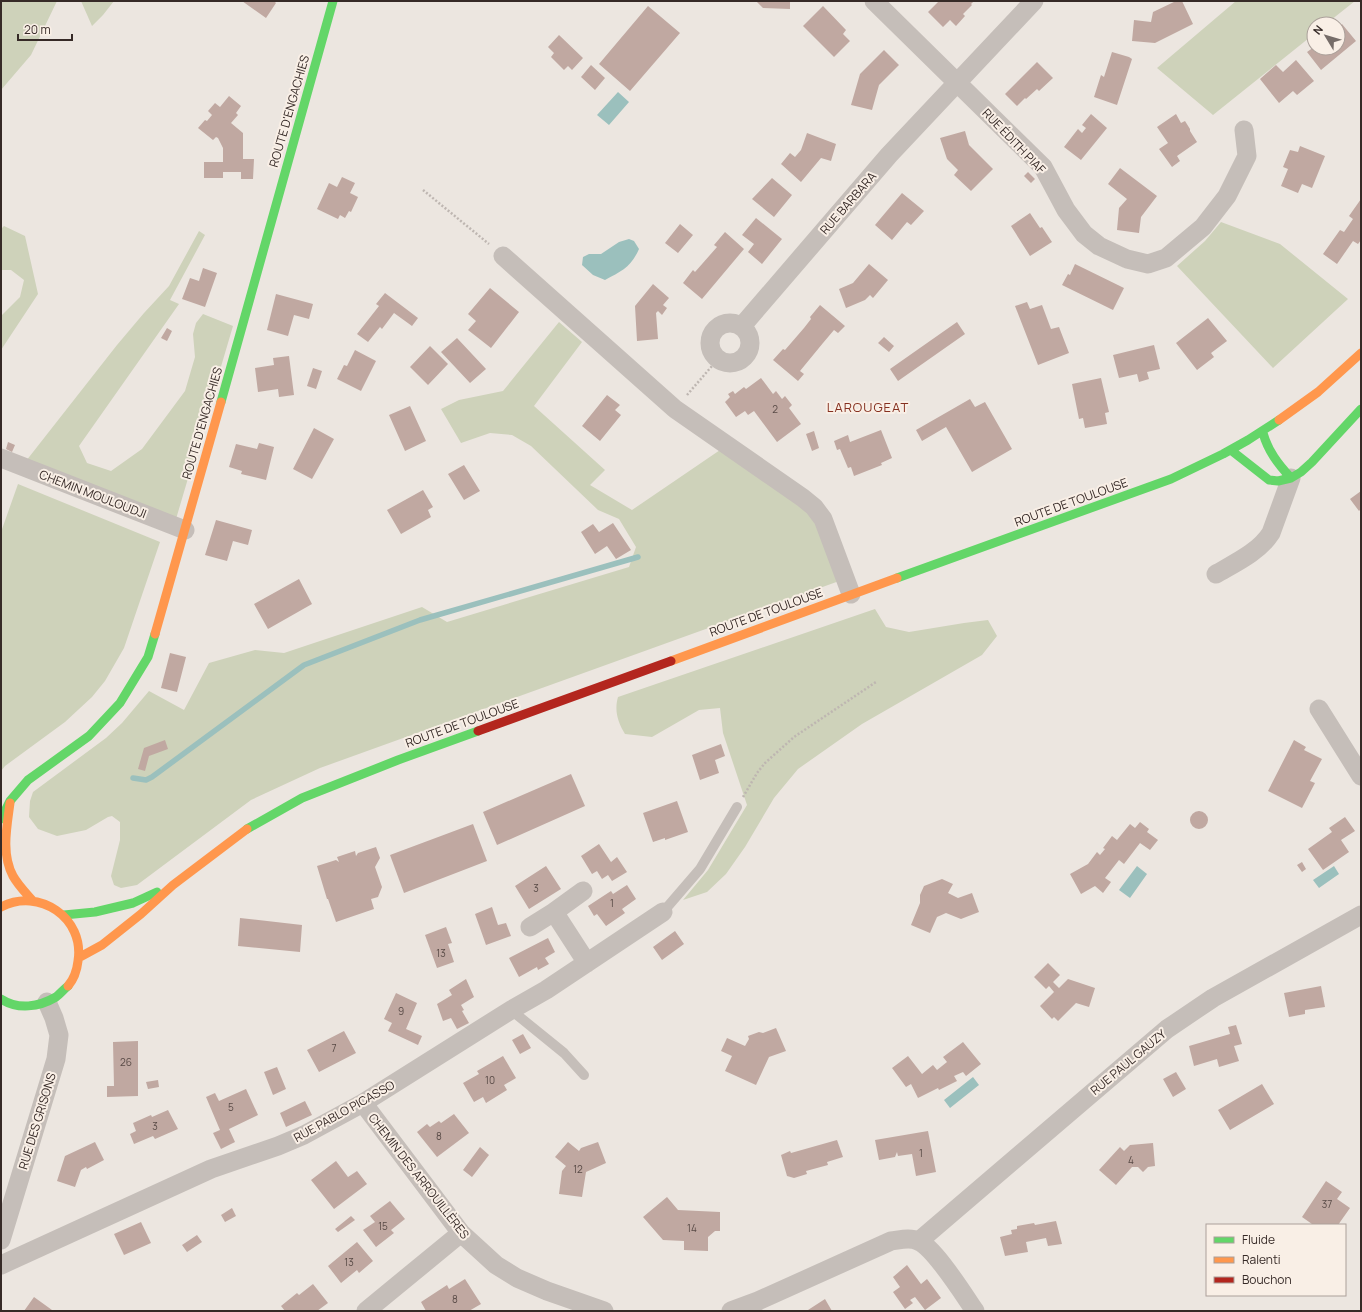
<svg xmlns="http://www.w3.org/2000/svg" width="1362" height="1312" viewBox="0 0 1362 1312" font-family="Manrope,sans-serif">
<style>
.green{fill:#ced2ba}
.water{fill:#9bc0bd}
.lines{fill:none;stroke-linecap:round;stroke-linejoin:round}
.stream{stroke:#9bc0bd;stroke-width:5.5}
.building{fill:#c0a8a1}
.path{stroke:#beb6b1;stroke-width:2.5;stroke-dasharray:2 2;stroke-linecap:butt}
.lane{stroke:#c5beb9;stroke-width:10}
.street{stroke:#c5beb9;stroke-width:19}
.fast{stroke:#63d668;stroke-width:9}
.slow{stroke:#ff974d;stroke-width:9}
.jam{stroke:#b3261e;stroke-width:9}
.labels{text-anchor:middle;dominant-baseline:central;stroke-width:4;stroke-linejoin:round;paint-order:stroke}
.number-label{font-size:10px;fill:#584a46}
.street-label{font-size:12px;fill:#362a27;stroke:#f9efe6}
.neighbourhood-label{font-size:13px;letter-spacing:1px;fill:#85301f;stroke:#f9efe6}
</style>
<rect width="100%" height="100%" fill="#ece6e0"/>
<path class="green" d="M 1,1 L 57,1 L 31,55 L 1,90 Z
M 81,1 L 114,1 L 103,15 L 92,26 Z
M 1236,1 L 1355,1 L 1326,24 L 1314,24 L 1314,34 L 1213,115 L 1157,68 Z
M 1221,222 L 1280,244 L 1348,299 L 1273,368 L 1177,266 L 1205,241 Z
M 4,226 L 25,236 L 38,294 L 1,350 L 1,316 L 20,297 L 24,280 L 11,270 L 1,270 L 1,229 Z
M 199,231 L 205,235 L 170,300 L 179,304 L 79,446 L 87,463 L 111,471 L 142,449 L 185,391 L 195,357 L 193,334 L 196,323 L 203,314 L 233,326 L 176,519 L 26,461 L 117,345 L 144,313 L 169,286 Z
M 559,322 L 582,342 L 534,406 L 605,470 L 590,485 L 632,510 L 723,448 L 811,514 L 842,580 L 320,768 L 251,800 L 137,885 L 121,888 L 114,885 L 111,876 L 120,840 L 120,822 L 112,816 L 108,817 L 86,830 L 57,836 L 38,829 L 29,817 L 30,801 L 33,792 L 106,738 L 122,723 L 149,691 L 184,710 L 209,663 L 255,650 L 284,653 L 422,607 L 447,622 L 629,567 L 636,547 L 619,519 L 598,510 L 531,446 L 512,435 L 490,433 L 461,443 L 441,409 L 459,400 L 503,391 Z
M 18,484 L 160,542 L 124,648 L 105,681 L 92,697 L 65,722 L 5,766 L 1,771 L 1,532 Z
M 875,609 L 886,627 L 909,632 L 964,623 L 988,620 L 997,636 L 982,655 L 862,724 L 798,769 L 774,798 L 745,847 L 726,874 L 707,892 L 683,900 L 708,870 L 747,805 L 723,733 L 720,708 L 699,710 L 652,737 L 625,734 C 618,722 614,711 618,697 Z"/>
<path class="water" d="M 618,92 L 629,102 L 609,125 L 597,115 Z
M 629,239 L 634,241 L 639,249 C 631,267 622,271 605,280 L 593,275 L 582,265 L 583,257 L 589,254 L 601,254 L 619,242 Z
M 1137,866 L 1147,874 L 1130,898 L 1119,890 Z
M 1334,866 L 1339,874 L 1319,888 L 1313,880 Z
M 973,1077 L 979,1085 L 950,1108 L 944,1100 Z"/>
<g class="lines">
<path class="stream" d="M 133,778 L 146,780 L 152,777 L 304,665 L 420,620 L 638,557"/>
</g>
<path class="building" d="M 242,1 L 274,1 L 276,3 L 266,18 Z
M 756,1 L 790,1 L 790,9 L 763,8 Z
M 939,1 L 974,1 L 971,4 L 972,5 L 963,14 L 965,16 L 956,26 L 950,20 L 943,27 L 928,12 Z
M 1176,1 L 1182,1 L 1193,24 L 1155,43 L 1132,41 L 1134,20 L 1151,22 L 1153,12 Z
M 648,6 L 680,33 L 630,91 L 599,64 Z
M 823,6 L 846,30 L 843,34 L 850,41 L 834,57 L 803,26 Z
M 1342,24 L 1356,41 L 1321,70 L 1307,52 L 1314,47 L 1314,48 L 1338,48 L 1338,27 Z
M 559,35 L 583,58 L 572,70 L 568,66 L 564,70 L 551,57 L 554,53 L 548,47 Z
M 884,50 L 899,65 L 879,85 L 872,110 L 851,105 L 860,74 Z
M 1112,52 L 1129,57 L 1132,59 L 1117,105 L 1094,97 L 1101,75 L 1104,77 Z
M 1296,60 L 1314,81 L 1297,95 L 1293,91 L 1279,103 L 1260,79 L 1276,65 L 1283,72 Z
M 1037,62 L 1053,78 L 1039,91 L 1037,89 L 1026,99 L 1025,98 L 1017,106 L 1005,94 Z
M 591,65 L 605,78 L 595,90 L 581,77 Z
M 229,96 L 241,106 L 236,113 L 238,115 L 231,123 L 243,133 L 243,159 L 254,159 L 253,179 L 241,179 L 241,172 L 223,172 L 223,178 L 204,178 L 204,162 L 223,162 L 223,148 L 218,138 L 216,137 L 213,140 L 198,128 L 205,120 L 207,121 L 212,115 L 208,111 L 215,103 L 220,107 Z
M 1091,114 L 1107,128 L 1081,160 L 1064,147 L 1078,129 L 1082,133 L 1086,128 L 1082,125 Z
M 1176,114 L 1181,123 L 1185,121 L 1190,129 L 1190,131 L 1197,142 L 1177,156 L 1180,161 L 1172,167 L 1159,149 L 1168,143 L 1157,127 Z
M 965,131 L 969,145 L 993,169 L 971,191 L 954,175 L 958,170 L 947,159 L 940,138 Z
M 807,133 L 836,144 L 831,161 L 821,158 L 801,182 L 781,164 L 790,153 L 795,157 L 801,150 Z
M 1300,146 L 1325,156 L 1312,188 L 1302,184 L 1298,193 L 1281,186 L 1288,169 L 1283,167 L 1290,150 L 1298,152 Z
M 1120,168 L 1157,196 L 1141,217 L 1139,233 L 1117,230 L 1119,208 L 1127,199 L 1108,184 Z
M 1028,172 L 1035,179 L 1031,183 L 1024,176 Z
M 342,177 L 355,183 L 350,193 L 358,197 L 351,212 L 349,211 L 345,218 L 340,215 L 338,219 L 317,209 L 329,183 L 337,187 Z
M 772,178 L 792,195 L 774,217 L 752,199 Z
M 902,193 L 924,211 L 911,225 L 907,222 L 892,240 L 875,225 Z
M 1361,199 L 1361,240 L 1358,244 L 1353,241 L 1337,264 L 1323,254 L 1340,230 L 1344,232 L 1353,219 L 1349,216 Z
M 1030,213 L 1040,228 L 1042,227 L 1052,242 L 1030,256 L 1011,226 Z
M 756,218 L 782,239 L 762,264 L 748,252 L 754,244 L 742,235 Z
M 680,224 L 693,235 L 678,253 L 665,243 Z
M 725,232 L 744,249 L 702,299 L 683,283 L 693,270 L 695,272 L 717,247 L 714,245 Z
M 869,264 L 888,280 L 873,298 L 870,295 L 865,300 L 846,308 L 839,289 L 853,283 Z
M 1075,264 L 1124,288 L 1113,310 L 1062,285 L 1068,274 L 1070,275 Z
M 203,268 L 217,273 L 205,307 L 182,299 L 190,278 L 199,281 Z
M 653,284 L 669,298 L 663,305 L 667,308 L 662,315 L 658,311 L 656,313 L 658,339 L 637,341 L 635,306 Z
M 490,288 L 519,312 L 491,348 L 468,330 L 476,321 L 468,314 Z
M 385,293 L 418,318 L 412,326 L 394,313 L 382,329 L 380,327 L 368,342 L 357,334 L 379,306 L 376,304 Z
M 276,294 L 313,304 L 309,319 L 294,315 L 288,336 L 267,330 Z
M 1027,302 L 1030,309 L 1042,305 L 1051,329 L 1059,327 L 1069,353 L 1038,365 L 1015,306 Z
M 820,305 L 845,326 L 838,333 L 834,330 L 823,343 L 800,371 L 804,374 L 798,381 L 773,360 L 783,349 L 785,350 L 804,328 L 811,319 L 810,317 Z
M 1208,318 L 1227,341 L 1211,353 L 1214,357 L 1197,370 L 1176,343 Z
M 957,322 L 965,334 L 898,381 L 890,369 Z
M 167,328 L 172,331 L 167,341 L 161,338 Z
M 884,337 L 894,346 L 889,352 L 878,343 Z
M 457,338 L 486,369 L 470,383 L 441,352 Z
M 1154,345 L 1160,369 L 1147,372 L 1149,379 L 1139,382 L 1137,374 L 1119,378 L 1113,355 Z
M 430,346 L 448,364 L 428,385 L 410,367 Z
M 355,350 L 376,361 L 361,391 L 337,379 L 344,365 L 347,366 Z
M 289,356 L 294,395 L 279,397 L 278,389 L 258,392 L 255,368 L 274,365 L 273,358 Z
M 313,368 L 322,371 L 316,389 L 307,386 Z
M 761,378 L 773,394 L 776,391 L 782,399 L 785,396 L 792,405 L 789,408 L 801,424 L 777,442 L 754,411 L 748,415 L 745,411 L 736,417 L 725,402 L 730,397 L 728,394 L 733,391 L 735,394 L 744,387 L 746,389 Z
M 1101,378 L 1109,412 L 1105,413 L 1107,424 L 1085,428 L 1083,418 L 1079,419 L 1072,384 Z
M 607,395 L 620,405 L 615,410 L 621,415 L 600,441 L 582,426 Z
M 970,399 L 975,407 L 985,402 L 1012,449 L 972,472 L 946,427 L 922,441 L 916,430 Z
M 410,406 L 426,441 L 405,451 L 389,415 Z
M 314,428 L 334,439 L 312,479 L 293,469 Z
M 881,430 L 892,458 L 881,463 L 882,465 L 854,476 L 851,467 L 848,468 L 840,449 L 837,450 L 834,441 L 848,435 L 850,442 Z
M 814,431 L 819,448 L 812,451 L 806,434 Z
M 8,442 L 15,445 L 12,452 L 6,449 Z
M 259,443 L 274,447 L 266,480 L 241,474 L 242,471 L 229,467 L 236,444 L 257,449 Z
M 464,465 L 480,491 L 464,500 L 448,474 Z
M 423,490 L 433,507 L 428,510 L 431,517 L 401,534 L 387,510 Z
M 1361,491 L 1361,509 L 1359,511 L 1350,499 Z
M 216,520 L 252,530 L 248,545 L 233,541 L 227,561 L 205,555 Z
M 613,523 L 631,550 L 616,559 L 607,546 L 595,554 L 581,532 L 593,524 L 599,532 Z
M 299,579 L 312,604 L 268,629 L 254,604 Z
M 170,653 L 186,657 L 177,692 L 161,688 Z
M 165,740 L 168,749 L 149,756 L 145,771 L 138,769 L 144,748 Z
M 1294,740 L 1306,747 L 1304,750 L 1322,759 L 1310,781 L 1315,783 L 1302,808 L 1268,791 Z
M 721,744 L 725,756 L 715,760 L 719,773 L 700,780 L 692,755 Z
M 571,774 L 585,806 L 497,845 L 483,812 Z
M 677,801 L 688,832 L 665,840 L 665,838 L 653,842 L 643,813 Z
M1190 820a9 9 0 1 1 18 0a9 9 0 1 1-18 0Z
M 1345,817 L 1355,831 L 1341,840 L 1349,852 L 1323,870 L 1308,849 L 1332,832 L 1329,828 Z
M 1140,822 L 1149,829 L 1147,832 L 1158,840 L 1150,850 L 1140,843 L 1124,864 L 1119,860 L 1105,878 L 1111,882 L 1103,893 L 1095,886 L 1081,894 L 1070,874 L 1088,864 L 1097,852 L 1100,855 L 1105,849 L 1103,848 L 1112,836 L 1117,840 L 1130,824 L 1135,828 Z
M 473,824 L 487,861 L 404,893 L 390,855 Z
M 599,844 L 611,862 L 617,857 L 627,872 L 612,881 L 608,875 L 602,879 L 597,871 L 592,874 L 581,856 Z
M 376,847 L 380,858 L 375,867 L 382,887 L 378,897 L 371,899 L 374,909 L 336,922 L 328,899 L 327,899 L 317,866 L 336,860 L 339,862 L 337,857 L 355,851 L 356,856 L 358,853 Z
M 1302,862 L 1306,869 L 1302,872 L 1297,865 Z
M 546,866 L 561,889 L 529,909 L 515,886 Z
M 942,879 L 953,884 L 948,893 L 958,898 L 972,893 L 979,912 L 961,919 L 946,913 L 937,917 L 930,933 L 911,925 L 920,903 L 920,895 L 924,886 Z
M 627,885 L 636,899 L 622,909 L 625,913 L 606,926 L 597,914 L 594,916 L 588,906 L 611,891 L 613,894 Z
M 492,907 L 498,925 L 506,923 L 511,936 L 486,945 L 475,914 Z
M 240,918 L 302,925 L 300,952 L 238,946 Z
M 446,927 L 452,943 L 448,944 L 454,962 L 437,968 L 425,935 Z
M 675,931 L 684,944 L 662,960 L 653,947 Z
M 548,938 L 555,952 L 545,958 L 549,964 L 538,970 L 537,967 L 519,977 L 509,958 Z
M 1048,963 L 1060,975 L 1053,982 L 1059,988 L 1068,979 L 1095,988 L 1089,1007 L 1076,1003 L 1058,1021 L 1054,1017 L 1052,1019 L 1040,1006 L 1054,992 L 1049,986 L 1046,989 L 1034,977 Z
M 466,979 L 474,997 L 461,1005 L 464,1010 L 462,1011 L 469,1023 L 457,1029 L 451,1018 L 443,1021 L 437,1004 L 452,995 L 449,990 Z
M 1321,986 L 1325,1007 L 1305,1010 L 1305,1014 L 1289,1017 L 1284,993 Z
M 396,993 L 417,1003 L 406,1029 L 422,1036 L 418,1045 L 388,1031 L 392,1023 L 384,1019 Z
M 1236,1025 L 1242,1044 L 1234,1046 L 1239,1061 L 1219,1067 L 1217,1059 L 1194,1066 L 1189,1046 L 1230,1034 L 1228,1027 Z
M 776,1028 L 786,1051 L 769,1057 L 756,1085 L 725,1071 L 732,1056 L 721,1051 L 727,1038 L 745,1046 L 749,1039 L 748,1036 L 759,1032 L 763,1033 Z
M 344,1031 L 356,1053 L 319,1072 L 307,1050 Z
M 523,1034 L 531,1048 L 520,1054 L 512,1040 Z
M 138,1041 L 138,1096 L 107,1097 L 107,1086 L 114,1086 L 113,1042 Z
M 963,1042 L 981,1064 L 966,1076 L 963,1072 L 954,1076 L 957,1081 L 939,1090 L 938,1088 L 918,1098 L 911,1084 L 906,1087 L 892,1068 L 908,1056 L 922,1074 L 933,1065 L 937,1070 L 947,1062 L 943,1057 Z
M 503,1056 L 516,1078 L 504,1085 L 507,1090 L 486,1103 L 483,1097 L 474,1102 L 463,1083 L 479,1074 L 477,1071 Z
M 277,1067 L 286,1089 L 273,1095 L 264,1072 Z
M 1176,1072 L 1186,1089 L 1173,1097 L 1163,1079 Z
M 158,1080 L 159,1087 L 148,1089 L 146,1082 Z
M 1262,1084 L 1274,1104 L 1230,1130 L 1218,1110 Z
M 246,1089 L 258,1115 L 229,1129 L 235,1142 L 221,1149 L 213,1133 L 220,1130 L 206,1097 L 215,1093 L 219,1101 Z
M 305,1101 L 312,1115 L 286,1127 L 280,1113 Z
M 168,1110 L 178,1129 L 155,1139 L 153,1136 L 134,1144 L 130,1134 L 136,1131 L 133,1123 L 151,1115 L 152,1117 Z
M 454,1114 L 469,1133 L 437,1157 L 417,1132 L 427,1124 L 430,1127 L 439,1121 L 441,1123 Z
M 928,1131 L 936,1172 L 916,1176 L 912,1154 L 898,1156 L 897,1152 L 895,1157 L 879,1160 L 875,1140 Z
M 837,1140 L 843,1157 L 827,1162 L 828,1165 L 806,1171 L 807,1174 L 794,1178 L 787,1176 L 781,1155 L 790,1151 L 791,1153 Z
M 95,1142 L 104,1160 L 87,1169 L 86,1167 L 81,1170 L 75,1187 L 57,1181 L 65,1156 Z
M 568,1142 L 579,1151 L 581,1148 L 598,1142 L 606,1163 L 586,1172 L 582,1197 L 559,1194 L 562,1171 L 566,1166 L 555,1157 Z
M 1153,1143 L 1155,1166 L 1148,1167 L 1143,1172 L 1138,1167 L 1132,1167 L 1116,1185 L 1099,1170 L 1120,1147 L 1124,1151 L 1130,1145 Z
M 480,1147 L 489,1155 L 472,1177 L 463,1170 Z
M 336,1161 L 348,1177 L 357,1171 L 367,1184 L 334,1209 L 311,1180 Z
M 1326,1181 L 1342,1192 L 1337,1199 L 1350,1208 L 1338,1225 L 1312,1225 L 1312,1224 L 1302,1217 Z
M 667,1197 L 678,1210 L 720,1212 L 720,1231 L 715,1231 L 708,1237 L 708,1251 L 684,1250 L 684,1241 L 663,1240 L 643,1217 Z
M 390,1201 L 405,1219 L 391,1230 L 394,1233 L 376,1247 L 363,1230 L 375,1222 L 370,1216 Z
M 232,1208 L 236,1216 L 225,1222 L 221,1215 Z
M 351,1216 L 355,1220 L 338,1232 L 335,1229 Z
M 1056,1221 L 1062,1244 L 1048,1246 L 1046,1238 L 1026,1242 L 1028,1252 L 1005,1256 L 1000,1237 L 1012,1234 L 1011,1230 L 1017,1229 L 1017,1226 L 1034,1223 L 1035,1225 Z
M 141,1222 L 151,1243 L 124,1255 L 114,1234 Z
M 197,1235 L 202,1242 L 187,1252 L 182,1245 Z
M 357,1242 L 373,1261 L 359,1273 L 357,1270 L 341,1283 L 328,1266 Z
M 907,1265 L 921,1284 L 927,1279 L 941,1298 L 925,1310 L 915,1297 L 910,1300 L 913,1303 L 905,1309 L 893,1292 L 900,1287 L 893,1277 Z
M 465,1279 L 481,1304 L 469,1311 L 426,1311 L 421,1302 L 447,1285 L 449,1289 Z
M 313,1284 L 328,1303 L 317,1311 L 285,1311 L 281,1306 L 297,1293 L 299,1295 Z
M 34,1297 L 52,1310 L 51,1311 L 24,1311 Z
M 825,1299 L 832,1311 L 806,1311 L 808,1310 Z"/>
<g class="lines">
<path class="path" d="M 423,190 L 489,244
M 687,395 L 718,359
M 743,797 L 757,773 L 765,763 L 794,737 L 876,682"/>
<path class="lane" d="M 663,912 L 700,869 L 737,807
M 511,1010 L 564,1053 L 584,1075"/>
<path class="street" d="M 874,1 L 1043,167 L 1066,210 L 1084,234 L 1099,246 L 1127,259 L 1148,264 L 1166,258 L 1203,227 L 1227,196 L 1247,156 L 1244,130
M 503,256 L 675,409 L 803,498 L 814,507 L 823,519 L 851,594
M710 343a20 20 0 1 1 40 0a20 20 0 1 1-40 0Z
M 742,326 L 889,155 L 1034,1
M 1,458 L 185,530
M 1216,574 C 1235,563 1259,552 1271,533 L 1291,478
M 1319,709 L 1361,776
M 554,912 L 583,891
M 530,927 L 554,912 L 587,963
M 363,1103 L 461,1233 L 496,1265 L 517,1278 L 547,1291 L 604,1311
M 1,1240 L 56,1059 L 59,1035 L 54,1018 L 47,1002
M 919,1241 L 1167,1029 L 1213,998 L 1361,915
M 1,1265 L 211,1169 L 278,1146 L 304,1135 L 363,1103 L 511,1010 L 546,990 L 663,912
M 366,1311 L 461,1233
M 731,1311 L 758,1301 L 891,1241 C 900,1240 910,1237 918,1241 C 934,1247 964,1295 975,1311"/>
<path class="fast" d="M 221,402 L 333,1
M 1263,433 C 1268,451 1278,464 1291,478
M 1232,451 L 1269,480 L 1278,481 L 1291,478 L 1301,472 L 1312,462 L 1361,409
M 897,578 L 1171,479 L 1223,454 L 1248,440 L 1279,420
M 1,819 L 10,801 L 28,780 L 89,736 L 120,703 L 148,657 L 155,634
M 247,829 L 302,798 L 398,760 L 478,731
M 64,915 L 95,912 L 133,903 L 157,892
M 1,999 C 18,1010 39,1007 56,997 C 60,994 64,989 68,986"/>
<path class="slow" d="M 1279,420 L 1318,392 L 1361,353
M 155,634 L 221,402
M 671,661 L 897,578
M 10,803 C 7,826 1,854 13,876 C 18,885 25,892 32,900
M 1,907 C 39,887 85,918 78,961 C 77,970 74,979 68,986
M 80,957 L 102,945 L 141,914 L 173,885 L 247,829"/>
<path class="jam" d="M 478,731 L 671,661"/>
</g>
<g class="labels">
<g class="number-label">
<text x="775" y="409">2</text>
<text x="536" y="888">3</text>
<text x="612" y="903">1</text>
<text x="441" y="953">13</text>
<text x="401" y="1011">9</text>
<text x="334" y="1048">7</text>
<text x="126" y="1062">26</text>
<text x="490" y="1080">10</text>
<text x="231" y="1107">5</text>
<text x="155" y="1126">3</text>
<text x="439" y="1136">8</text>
<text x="921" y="1153">1</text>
<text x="1131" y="1160">4</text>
<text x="578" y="1169">12</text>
<text x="1327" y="1204">37</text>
<text x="383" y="1226">15</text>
<text x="692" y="1228">14</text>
<text x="349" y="1262">13</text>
<text x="455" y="1299">8</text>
</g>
<g class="street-label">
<text transform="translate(289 111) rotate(-74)">ROUTE D'ENGACHIES</text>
<text transform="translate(1014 141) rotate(46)">RUE ÉDITH PIAF</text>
<text transform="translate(848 203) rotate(-49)">RUE BARBARA</text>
<text transform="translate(202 423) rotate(-74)">ROUTE D'ENGACHIES</text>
<text transform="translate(93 494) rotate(21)">CHEMIN MOULOUDJI</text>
<text transform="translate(1071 502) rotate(-20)">ROUTE DE TOULOUSE</text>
<text transform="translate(766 612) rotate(-20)">ROUTE DE TOULOUSE</text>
<text transform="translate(462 723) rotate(-20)">ROUTE DE TOULOUSE</text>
<text transform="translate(1128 1062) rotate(-40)">RUE PAUL GAUZY</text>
<text transform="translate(344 1111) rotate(-29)">RUE PABLO PICASSO</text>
<text transform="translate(37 1121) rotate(-73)">RUE DES GRISONS</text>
<text transform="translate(419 1176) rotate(52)">CHEMIN DES ARROUILLÈRES</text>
</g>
<g class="neighbourhood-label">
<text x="868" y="407">LAROUGEAT</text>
</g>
</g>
<rect width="1362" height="1312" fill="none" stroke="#362a27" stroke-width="4"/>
<rect x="1206" y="1224" width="140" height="72" fill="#f9efe6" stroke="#aba09a"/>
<rect x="1214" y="1237" width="20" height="6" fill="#63d668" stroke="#aba09a"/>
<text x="1242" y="1244" font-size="12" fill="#362a27">Fluide</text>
<rect x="1214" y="1257" width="20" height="6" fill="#ff974d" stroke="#aba09a"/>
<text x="1242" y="1264" font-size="12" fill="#362a27">Ralenti</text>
<rect x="1214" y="1277" width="20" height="6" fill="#b3261e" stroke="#aba09a"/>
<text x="1242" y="1284" font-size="12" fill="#362a27">Bouchon</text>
<g transform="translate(1326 36) rotate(308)"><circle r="19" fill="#f9efe6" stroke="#aba09a"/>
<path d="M0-3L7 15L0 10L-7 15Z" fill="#766c68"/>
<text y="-6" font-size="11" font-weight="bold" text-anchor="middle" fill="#362a27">N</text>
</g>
<path d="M18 34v6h54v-6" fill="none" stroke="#362a27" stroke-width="2"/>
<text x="24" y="34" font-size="12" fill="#362a27" stroke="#f9efe6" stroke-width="3" paint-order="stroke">20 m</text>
</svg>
